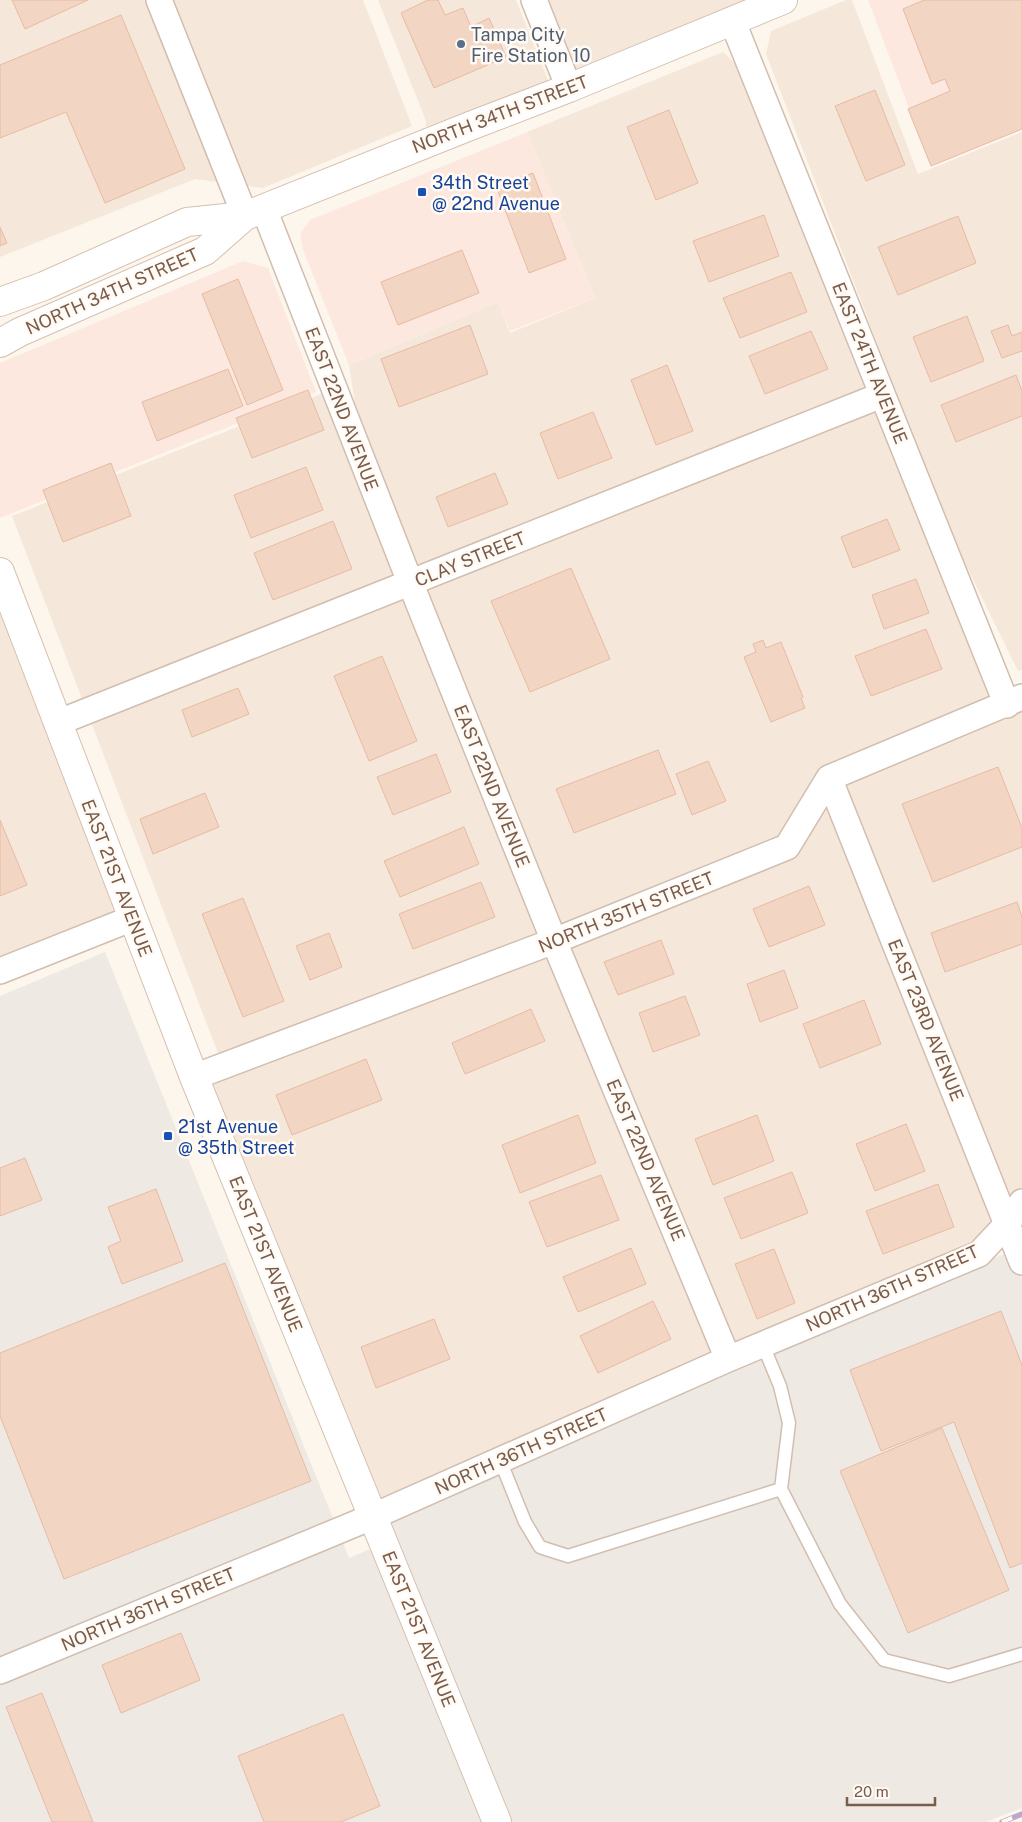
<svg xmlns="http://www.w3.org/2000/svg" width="1022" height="1822" viewBox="0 0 1022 1822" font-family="'Public Sans',sans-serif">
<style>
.residential{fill:#f5e8da}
.commercial{fill:#fde8e0}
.industrial{fill:#efe9e4}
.building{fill:#f3d5c3;stroke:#e6bba3}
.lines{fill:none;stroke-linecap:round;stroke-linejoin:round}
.lane-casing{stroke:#d1beb0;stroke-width:15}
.street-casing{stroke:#d1beb0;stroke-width:28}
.secondary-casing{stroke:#d6c0b0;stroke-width:30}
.lane{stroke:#fff;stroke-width:12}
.street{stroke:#fff;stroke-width:25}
.secondary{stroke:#fff;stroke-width:28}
.rail-casing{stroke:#b9a8c9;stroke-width:5.5}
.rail{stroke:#fffaf3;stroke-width:4;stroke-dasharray:11;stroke-linecap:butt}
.service-dot{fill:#5c6f8a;stroke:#fffaf3;stroke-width:2}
.transit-dot{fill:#1a4fb4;stroke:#fffaf3;stroke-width:2}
.labels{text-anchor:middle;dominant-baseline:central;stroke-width:5;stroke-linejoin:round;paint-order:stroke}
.service-label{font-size:18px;fill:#4e5e75;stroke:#fffaf3;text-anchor:start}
.street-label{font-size:18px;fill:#7a5c4d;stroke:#fffaf3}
.transit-label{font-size:18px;fill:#164399;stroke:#fffaf3;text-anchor:start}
</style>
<rect width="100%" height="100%" fill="#fdf6ec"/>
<path class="residential" d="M 0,0 L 363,0 L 412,126 L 263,188 L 195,179 L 0,257 Z
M 378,0 L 516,0 L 548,80 L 426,127 L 426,121 Z
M 542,0 L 772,0 L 578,78 Z
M 846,0 L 852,0 L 918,174 L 1022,132 L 1022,670 L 1018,671 L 951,535 L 766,54 L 771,31 Z
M 723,52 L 743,71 L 879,391 L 414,575 L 362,448 L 349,365 L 498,302 L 510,333 L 595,298 L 527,132 Z
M 331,390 L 408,581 L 882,398 L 1010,697 L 837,767 L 785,844 L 221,1061 L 12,516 Z
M 0,589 L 126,914 L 0,965 Z
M 1022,709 L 1022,1193 L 1004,1199 L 838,786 Z
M 829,787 L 1002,1231 L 379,1506 L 200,1077 L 790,846 Z"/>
<path class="commercial" d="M 868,0 L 1022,0 L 1022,118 L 927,156 Z
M 527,132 L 595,298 L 510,331 L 498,302 L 349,365 L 303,250 L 300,234 L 310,220 Z
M 243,261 L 268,268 L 316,392 L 0,518 L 0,363 Z"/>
<path class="industrial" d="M 105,952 L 349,1558 L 396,1538 L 388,1519 L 698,1381 L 1011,1251 L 1022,1279 L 1022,1808 L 986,1822 L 0,1822 L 0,996 Z"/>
<path class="building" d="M 12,0 L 88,0 L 25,29 Z
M 428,0 L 438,0 L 445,15 L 463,8 L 471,27 L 489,18 L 506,57 L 434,88 L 401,13 Z
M 924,0 L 1022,0 L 1022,129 L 931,166 L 908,109 L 950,91 L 945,79 L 932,84 L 903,9 Z
M 121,15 L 185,169 L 105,203 L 66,112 L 0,138 L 0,65 Z
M 875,90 L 905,165 L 866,181 L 835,106 Z
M 669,110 L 698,183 L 656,200 L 627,127 Z
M 533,173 L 566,259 L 529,273 L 496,186 Z
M 764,215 L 779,256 L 709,282 L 693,241 Z
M 958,216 L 976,263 L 898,295 L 878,247 Z
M 0,227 L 7,243 L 0,246 Z
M 462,250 L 479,293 L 398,325 L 381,282 Z
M 791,272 L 807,312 L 740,338 L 723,298 Z
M 238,279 L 283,390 L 247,405 L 202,294 Z
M 967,316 L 984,361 L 931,382 L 913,337 Z
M 470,325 L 488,374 L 399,407 L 381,359 Z
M 1008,325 L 1012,336 L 1022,332 L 1022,351 L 1002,358 L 991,331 Z
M 811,331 L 828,369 L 765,394 L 749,356 Z
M 667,365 L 693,431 L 656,445 L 631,380 Z
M 228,369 L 243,406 L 157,441 L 142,402 Z
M 1016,375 L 1022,391 L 1022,416 L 956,442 L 941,405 Z
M 308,390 L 324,430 L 252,458 L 236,418 Z
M 593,412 L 612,458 L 558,479 L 540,433 Z
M 111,463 L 131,516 L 63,542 L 43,490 Z
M 306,467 L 323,510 L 251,538 L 234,495 Z
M 495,473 L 508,504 L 448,527 L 436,497 Z
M 887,519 L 900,550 L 853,568 L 841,537 Z
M 333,521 L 352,569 L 273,600 L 254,553 Z
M 571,568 L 610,659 L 530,692 L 491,601 Z
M 916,579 L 929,613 L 884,629 L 872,595 Z
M 926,629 L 942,669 L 871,696 L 855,656 Z
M 763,640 L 766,648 L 781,642 L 803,697 L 801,698 L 805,708 L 771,722 L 744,657 L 756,652 L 753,644 Z
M 382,656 L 417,741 L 369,761 L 334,676 Z
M 238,688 L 249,714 L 192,737 L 182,710 Z
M 658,750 L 676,794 L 574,833 L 556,789 Z
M 436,754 L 451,792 L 393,815 L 377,777 Z
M 708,761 L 726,801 L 692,815 L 676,774 Z
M 998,767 L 1022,828 L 1022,847 L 933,882 L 902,804 Z
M 205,793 L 219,827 L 153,854 L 140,819 Z
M 0,820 L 27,885 L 0,896 Z
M 464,827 L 479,864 L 400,897 L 384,861 Z
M 481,882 L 495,917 L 413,949 L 399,914 Z
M 809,886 L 825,925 L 769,947 L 753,909 Z
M 243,898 L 284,1001 L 243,1017 L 202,914 Z
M 1017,902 L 1022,917 L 1022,944 L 945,972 L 931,933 Z
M 329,933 L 342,967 L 310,980 L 296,946 Z
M 661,940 L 674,974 L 618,995 L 604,962 Z
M 784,970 L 798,1008 L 760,1022 L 747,984 Z
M 685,996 L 700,1035 L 653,1052 L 639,1013 Z
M 864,1000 L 881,1044 L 820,1068 L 803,1024 Z
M 531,1009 L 545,1041 L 465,1074 L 452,1043 Z
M 366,1059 L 382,1100 L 292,1135 L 276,1095 Z
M 578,1115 L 596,1163 L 520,1193 L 502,1145 Z
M 757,1115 L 774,1161 L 713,1185 L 695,1139 Z
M 906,1124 L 925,1171 L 875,1191 L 856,1144 Z
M 25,1158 L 42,1200 L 0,1216 L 0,1168 Z
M 792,1172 L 808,1213 L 741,1239 L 724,1198 Z
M 601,1175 L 619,1220 L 547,1247 L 529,1202 Z
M 938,1184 L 954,1227 L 883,1254 L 866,1211 Z
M 156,1189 L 183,1261 L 122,1284 L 108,1247 L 121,1241 L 108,1207 Z
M 631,1248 L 646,1284 L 578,1312 L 563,1277 Z
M 774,1249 L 795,1303 L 757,1319 L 735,1264 Z
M 225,1263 L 311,1481 L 64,1579 L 0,1416 L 0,1353 Z
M 653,1301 L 671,1339 L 598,1373 L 580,1336 Z
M 1001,1311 L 1022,1365 L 1022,1563 L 1010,1568 L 954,1422 L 881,1451 L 850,1370 Z
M 434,1319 L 450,1359 L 376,1388 L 361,1347 Z
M 942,1428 L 1009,1590 L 908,1633 L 840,1471 Z
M 181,1633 L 200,1680 L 121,1713 L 102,1665 Z
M 42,1693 L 93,1822 L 52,1822 L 6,1707 Z
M 343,1714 L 380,1806 L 341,1822 L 264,1822 L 238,1756 Z"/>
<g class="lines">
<g class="lane-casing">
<path id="lane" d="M 763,1345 L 780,1386 L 789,1423 L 781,1489 L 840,1604 L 884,1660 L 949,1676 L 1022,1654
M 500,1460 L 525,1522 L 540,1547 L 568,1556 L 781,1489"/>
</g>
<g class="street-casing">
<path id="street" d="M 159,0 L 245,216
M 534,0 L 569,88
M 732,20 L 1007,705
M 264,209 L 410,582 L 554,941 L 728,1359
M 57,723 L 882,395
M 829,778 L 1022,1262
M 0,971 L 133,918
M 194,1077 L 554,941 L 787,847 L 829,778 L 1022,697
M 0,1671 L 374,1516 L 728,1359 L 979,1254 L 1007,1224 L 1022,1202"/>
</g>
<g class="secondary-casing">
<path id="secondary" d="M 0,302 L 44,286 L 187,222 L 245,216 L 470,126 L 569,88 L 783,0
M 0,343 L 20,332 L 205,251 L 245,216
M 0,572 L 194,1077 L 497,1822"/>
</g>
<use href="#lane" class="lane"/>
<use href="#street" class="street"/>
<use href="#secondary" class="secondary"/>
<g class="rail-casing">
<path id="rail" d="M 1002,1822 L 1022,1814"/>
</g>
<use href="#rail" class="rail"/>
</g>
<circle class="service-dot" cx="461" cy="44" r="5"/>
<g class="transit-dot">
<rect x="417" y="187" width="10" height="10" rx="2.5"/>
<rect x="163" y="1131" width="10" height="10" rx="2.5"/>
</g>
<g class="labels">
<g class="service-label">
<text x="471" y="34">Tampa City<tspan x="471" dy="21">Fire Station 10</tspan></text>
</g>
<g class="street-label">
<text transform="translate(500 114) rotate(-21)">NORTH 34TH STREET</text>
<text transform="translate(112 291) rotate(-24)">NORTH 34TH STREET</text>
<text transform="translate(870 363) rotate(68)">EAST 24TH AVENUE</text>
<text transform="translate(342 409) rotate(69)">EAST 22ND AVENUE</text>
<text transform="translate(470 559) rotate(-22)">CLAY STREET</text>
<text transform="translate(492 786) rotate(68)">EAST 22ND AVENUE</text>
<text transform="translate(117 878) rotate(69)">EAST 21ST AVENUE</text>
<text transform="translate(626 912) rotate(-22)">NORTH 35TH STREET</text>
<text transform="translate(926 1020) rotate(68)">EAST 23RD AVENUE</text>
<text transform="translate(646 1160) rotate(67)">EAST 22ND AVENUE</text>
<text transform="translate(266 1254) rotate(68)">EAST 21ST AVENUE</text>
<text transform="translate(892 1288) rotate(-24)">NORTH 36TH STREET</text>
<text transform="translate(521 1451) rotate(-24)">NORTH 36TH STREET</text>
<text transform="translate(148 1609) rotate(-23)">NORTH 36TH STREET</text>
<text transform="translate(419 1629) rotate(68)">EAST 21ST AVENUE</text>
</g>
<g class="transit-label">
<text x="432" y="182">34th Street<tspan x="432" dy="21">@ 22nd Avenue</tspan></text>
<text x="178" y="1126">21st Avenue<tspan x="178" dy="21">@ 35th Street</tspan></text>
</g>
</g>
<path d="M847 1797v8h88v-8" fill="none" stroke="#7a5c4d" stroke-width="2.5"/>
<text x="854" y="1797" font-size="15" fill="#7a5c4d" stroke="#fffaf3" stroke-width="4" paint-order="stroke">20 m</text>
</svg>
